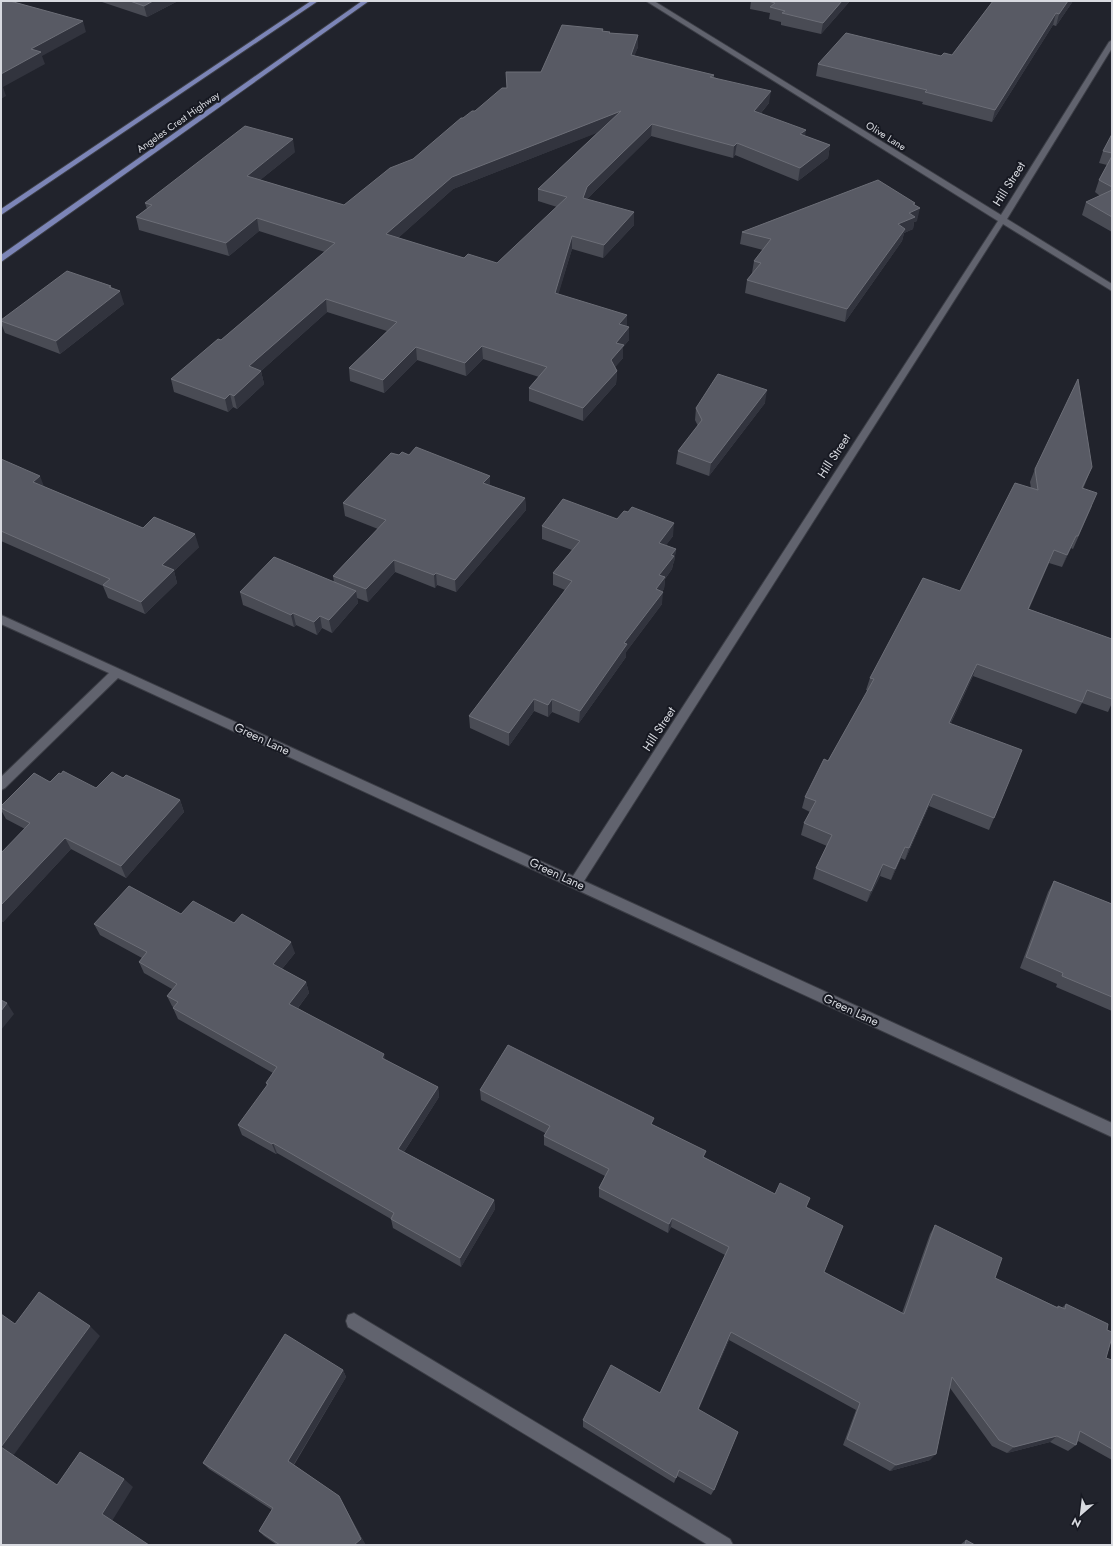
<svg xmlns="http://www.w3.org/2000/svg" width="1113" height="1546" viewBox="0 0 1113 1546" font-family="Jost,sans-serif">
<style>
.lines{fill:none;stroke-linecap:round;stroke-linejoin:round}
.minor-casing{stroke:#3b3d45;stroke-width:2}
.major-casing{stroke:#3b3d45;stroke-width:2}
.minor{fill:#61636e;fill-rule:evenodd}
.major{fill:#7c85b7;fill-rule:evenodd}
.wall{fill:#494b54;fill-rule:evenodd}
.shaded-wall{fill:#32343e}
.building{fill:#585a64;stroke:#6c6e77;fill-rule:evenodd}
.labels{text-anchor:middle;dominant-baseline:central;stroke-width:4;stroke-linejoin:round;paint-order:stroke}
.far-street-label{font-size:10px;fill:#d8dae0;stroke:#171922}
.street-label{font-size:12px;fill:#d8dae0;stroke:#171922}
</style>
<rect width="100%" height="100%" fill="#21232c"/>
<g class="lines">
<g class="minor-casing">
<path id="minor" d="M 646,1 L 654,1 L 1001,215 L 1109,42 L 1112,40 L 1112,48 L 1007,219 L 1112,284 L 1112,291 L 1003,224 L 584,881 L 1112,1123 L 1112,1137 L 118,678 L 5,788 L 1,790 L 1,777 L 109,673 L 1,624 L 1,615 L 573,876 L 998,221 Z
M 354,1313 L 730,1539 L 733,1545 L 708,1545 L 348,1327 L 346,1321 L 348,1315 Z"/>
</g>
<g class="major-casing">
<path id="major" d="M 311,1 L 318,1 L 1,215 L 1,209 Z
M 362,1 L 369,1 L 1,262 L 1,255 Z"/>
</g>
<use href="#minor" class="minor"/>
<use href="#major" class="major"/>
</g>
<path class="wall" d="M 99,1 L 178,1 L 147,17 Z
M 751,1 L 850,1 L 821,34 L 781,25 L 781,22 L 769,19 L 770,13 L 750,9 Z
M 993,1 L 1073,1 L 1056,26 L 1053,25 L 992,122 L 922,104 L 923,102 L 816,76 L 818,64 L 941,56 L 952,55 Z
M 603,29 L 603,31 L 610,33 L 638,35 L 638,47 L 634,56 L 714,75 L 714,77 L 769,103 L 761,113 L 805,136 L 830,145 L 828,158 L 798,181 L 735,155 L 733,158 L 651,136 L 587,199 L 634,225 L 603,258 L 572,249 L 558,294 L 627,326 L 629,340 L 623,347 L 623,358 L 615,367 L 617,371 L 616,384 L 583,421 L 529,401 L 529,388 L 539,377 L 483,359 L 466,376 L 417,360 L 384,393 L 350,381 L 349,368 L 387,331 L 327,312 L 261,371 L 264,384 L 237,409 L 233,407 L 228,412 L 174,392 L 171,379 L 221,340 L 325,252 L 259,231 L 229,256 L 139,230 L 136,217 L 147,209 L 145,203 L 295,152 L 260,180 L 344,205 L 413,159 L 463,118 L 475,111 L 507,88 L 541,72 ZM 598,132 L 538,189 L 538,201 L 557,207 L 497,263 L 464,258 L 398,238 L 453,189 Z
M 1112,134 L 1112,232 L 1082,215 L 1086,202 L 1100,196 L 1095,192 L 1099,180 L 1107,165 L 1099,163 L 1103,151 Z
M 915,203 L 915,205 L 917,221 L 914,222 L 913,229 L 904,233 L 902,241 L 845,322 L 745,293 L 747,280 L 752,273 L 754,261 L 763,250 L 740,244 L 742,232 Z
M 112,288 L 124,304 L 60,354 L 5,333 L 1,323 L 1,320 Z
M 765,403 L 709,476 L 676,464 L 678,451 L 698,426 L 695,420 L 696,408 Z
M 399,455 L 409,455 L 490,476 L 490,485 L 525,498 L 526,510 L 456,592 L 437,585 L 435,588 L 395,572 L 368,602 L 357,598 L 358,603 L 332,633 L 322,628 L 317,635 L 296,625 L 294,627 L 243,605 L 240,592 L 334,582 L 333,576 L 378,529 L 345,516 L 343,503 Z
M 1,459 L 45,487 L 143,528 L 199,547 L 174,571 L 177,583 L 145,614 L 108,598 L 103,586 L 1,541 Z
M 1092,467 L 1083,489 L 1092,506 L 1073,549 L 1071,548 L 1062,567 L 1049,563 L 1029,609 L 1112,639 L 1112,703 L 1108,712 L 1082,703 L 1076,714 L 973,676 L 951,723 L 994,818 L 989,830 L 929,806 L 905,860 L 901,858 L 891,880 L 880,876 L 867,902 L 813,879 L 816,868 L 827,846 L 801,835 L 804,823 L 810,812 L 802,808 L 805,797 L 828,761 L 868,691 L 866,690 L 870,678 L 960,591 L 1031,488 L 1030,482 L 1035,469 Z
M 617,519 L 673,536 L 666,545 L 676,549 L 674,562 L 673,564 L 672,569 L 665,579 L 664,589 L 662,591 L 662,604 L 626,652 L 626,657 L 579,723 L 552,712 L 548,717 L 534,711 L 509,746 L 470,728 L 469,716 L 565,590 L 553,585 L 553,573 L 572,550 L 542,539 L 542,526 Z
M 123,778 L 180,800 L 184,812 L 126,878 L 71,849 L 3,922 L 1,920 L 1,853 L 25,829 L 6,819 L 1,810 L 1,806 L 50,782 L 96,788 Z
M 1054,881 L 1112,904 L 1112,1011 L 1056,987 L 1057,984 L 1020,968 L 1048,892 Z
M 181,914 L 234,923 L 295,953 L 282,969 L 306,982 L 309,993 L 298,1008 L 385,1060 L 438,1087 L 439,1097 L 404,1152 L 494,1200 L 495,1209 L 461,1267 L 393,1228 L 391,1219 L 277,1153 L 276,1154 L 242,1135 L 238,1125 L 267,1086 L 266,1083 L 273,1073 L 178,1019 L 173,1008 L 174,1008 L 172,1006 L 167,996 L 172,989 L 144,973 L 139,962 L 142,958 L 100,935 L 94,924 Z
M 480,1090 L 653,1125 L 704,1157 L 775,1194 L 807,1207 L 824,1272 L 902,1313 L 930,1234 L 935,1225 L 995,1278 L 1057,1307 L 1058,1306 L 1062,1308 L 1066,1304 L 1107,1330 L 1106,1358 L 1112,1360 L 1112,1460 L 1078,1441 L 1076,1445 L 1068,1451 L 1050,1442 L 1007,1453 L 992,1446 L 950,1388 L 930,1460 L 890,1471 L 843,1445 L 856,1410 L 729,1340 L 698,1410 L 714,1490 L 711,1495 L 677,1476 L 674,1483 L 583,1427 L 583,1420 L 660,1393 L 725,1255 L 671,1227 L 668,1233 L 599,1197 L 599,1188 L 605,1176 L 544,1145 L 544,1136 L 545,1133 L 481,1100 Z
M 343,1370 L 346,1377 L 294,1465 L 339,1496 L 365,1544 L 363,1545 L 277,1545 L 264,1536 L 259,1531 L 272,1510 L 209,1469 L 203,1463 Z
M 966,1540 L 975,1545 L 960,1545 Z"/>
<path class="shaded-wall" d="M 153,1 L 178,1 L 147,17 L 144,6 Z
M 842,1 L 850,1 L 821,34 L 823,23 Z
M 1068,1 L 1073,1 L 1056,26 L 1059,14 Z
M 1056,13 L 1053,25 L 992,122 L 995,110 Z
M 83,21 L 86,32 L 42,56 L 45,64 L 3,87 L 6,96 L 1,99 L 1,74 L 31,49 Z
M 638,35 L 638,47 L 630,67 L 631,55 Z
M 771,91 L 769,103 L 752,123 L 754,111 Z
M 621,111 L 620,124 L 453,189 L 388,247 L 386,234 L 452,177 Z
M 652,124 L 651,136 L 586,200 L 583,198 L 587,187 Z
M 806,130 L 804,143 L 800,134 Z
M 293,139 L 295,152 L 249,189 L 247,176 Z
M 737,143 L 735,155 L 733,158 L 734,146 Z
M 830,145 L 828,158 L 798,181 L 800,168 Z
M 915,203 L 913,211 L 920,208 L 917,221 L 914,222 L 913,229 L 904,233 L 902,241 L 845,322 L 847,309 L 898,224 L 909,213 L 913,204 Z
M 634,212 L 634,225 L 603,258 L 604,245 Z
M 257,218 L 259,231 L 229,256 L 226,243 Z
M 572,236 L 572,249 L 555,306 L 555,293 Z
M 111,286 L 114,296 L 120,291 L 124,304 L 60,354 L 56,341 Z
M 326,299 L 327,312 L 252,379 L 249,366 Z
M 627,315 L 627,328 L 619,324 Z
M 629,327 L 629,340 L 623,347 L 623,358 L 610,373 L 611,360 L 616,343 Z
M 482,346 L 483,359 L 466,376 L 465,363 Z
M 416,347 L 417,360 L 384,393 L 383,380 Z
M 261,371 L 264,384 L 237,409 L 234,396 Z
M 617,371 L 616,384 L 583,421 L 583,408 Z
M 767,390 L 765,403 L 709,476 L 711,463 Z
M 230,394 L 233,407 L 228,412 L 225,399 Z
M 40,476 L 45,489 L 33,482 Z
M 490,476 L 490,488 L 483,483 Z
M 525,498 L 526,510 L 456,592 L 455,580 Z
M 674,523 L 673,536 L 658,556 L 659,543 Z
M 195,534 L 199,547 L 174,571 L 177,583 L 145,614 L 141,602 L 162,565 Z
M 1076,536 L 1071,548 L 1062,567 L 1067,555 Z
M 676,549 L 674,562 L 673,564 L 672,569 L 665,579 L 664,589 L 655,602 L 656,589 L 659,575 Z
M 1054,550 L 1049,563 L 1023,621 L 1028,609 Z
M 394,560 L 395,572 L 368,602 L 366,589 Z
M 436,573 L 437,585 L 435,588 L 434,575 Z
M 356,591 L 358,603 L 332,633 L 329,620 Z
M 663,592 L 662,604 L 626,652 L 626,657 L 579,723 L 580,711 L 624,643 Z
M 293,613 L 296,625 L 294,627 L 291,615 Z
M 320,616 L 322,628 L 317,635 L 314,622 Z
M 977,664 L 973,676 L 945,735 L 949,723 Z
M 534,699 L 534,711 L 509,746 L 509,733 Z
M 552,699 L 552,712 L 548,717 L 548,705 Z
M 933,794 L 929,806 L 905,860 L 909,848 Z
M 180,800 L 184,812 L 126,878 L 121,866 Z
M 65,838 L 71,849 L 3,922 L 1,918 L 1,905 Z
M 905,847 L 901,858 L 891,880 L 895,869 Z
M 883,864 L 880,876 L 867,902 L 871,891 Z
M 291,942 L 295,953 L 277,975 L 273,964 Z
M 306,982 L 309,993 L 293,1014 L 289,1004 Z
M 7,1003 L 14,1014 L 1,1030 L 1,1011 Z
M 384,1054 L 386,1065 L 382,1058 Z
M 438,1087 L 439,1097 L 400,1158 L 398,1149 Z
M 273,1143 L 277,1153 L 276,1154 L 272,1144 Z
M 494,1200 L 495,1209 L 461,1267 L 460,1258 Z
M 672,1218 L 671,1227 L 668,1233 L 669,1224 Z
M 90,1326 L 100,1336 L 13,1456 L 1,1447 Z
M 731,1332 L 729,1340 L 696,1416 L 698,1409 Z
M 343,1370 L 346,1377 L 292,1467 L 288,1461 Z
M 1057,1436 L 1050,1442 L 1007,1453 L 1014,1447 Z
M 936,1454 L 930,1460 L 890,1471 L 896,1465 Z
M 124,1479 L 133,1487 L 112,1521 L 102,1514 Z
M 339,1496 L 365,1544 L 363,1545 L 354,1545 Z"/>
<path class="building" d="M 1,1 L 10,1 L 83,21 L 31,49 L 41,52 L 1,74 Z
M 130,1 L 153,1 L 144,6 Z
M 768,1 L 842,1 L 823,23 L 782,13 L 785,11 L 770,7 L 775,3 Z
M 993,1 L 1068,1 L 1059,14 L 1056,13 L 995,110 L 925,92 L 927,90 L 818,64 L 846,33 L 941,56 L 944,53 L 952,55 Z
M 562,25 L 603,29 L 602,31 L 610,32 L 609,33 L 638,35 L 631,55 L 714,75 L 710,77 L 771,91 L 754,111 L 806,130 L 800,134 L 830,145 L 800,168 L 737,143 L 734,146 L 652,124 L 587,187 L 583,198 L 634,212 L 604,245 L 572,236 L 555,293 L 627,315 L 619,324 L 629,327 L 616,343 L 624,345 L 611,360 L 617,371 L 583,408 L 529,388 L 547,367 L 482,346 L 465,363 L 416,347 L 383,380 L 349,368 L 397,322 L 326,299 L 249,366 L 261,371 L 234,396 L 230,394 L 225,399 L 171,379 L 218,339 L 221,340 L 335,243 L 257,218 L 226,243 L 136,217 L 152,205 L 145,203 L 245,126 L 293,139 L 247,176 L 344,205 L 390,168 L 413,159 L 461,118 L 463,118 L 472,111 L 475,111 L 502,88 L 507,88 L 506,72 L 541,72 ZM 621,111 L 538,189 L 567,197 L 497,263 L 468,254 L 464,258 L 386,234 L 452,177 Z
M 1112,134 L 1112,153 L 1103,151 Z
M 1112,156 L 1112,187 L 1099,180 Z
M 878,180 L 915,203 L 913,204 L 920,208 L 909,213 L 915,217 L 898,224 L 905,229 L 847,309 L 747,280 L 761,263 L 754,261 L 771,239 L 742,232 Z
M 1112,190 L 1112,217 L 1086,202 Z
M 67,271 L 111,286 L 109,287 L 120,291 L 56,341 L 1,321 L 1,320 Z
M 718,374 L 767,390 L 711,463 L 678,451 L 702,420 L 696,408 Z
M 1078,379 L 1092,467 L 1082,488 L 1097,493 L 1078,536 L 1076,536 L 1067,555 L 1054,550 L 1028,609 L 1112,639 L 1112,699 L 1087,690 L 1082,702 L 977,664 L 949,723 L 1022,750 L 994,818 L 933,794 L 909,848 L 905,847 L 895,869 L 883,864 L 871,891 L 816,868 L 832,835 L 804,823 L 816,801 L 805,797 L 824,759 L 828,761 L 874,679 L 870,678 L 923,578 L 960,591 L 1015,483 L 1038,490 L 1035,469 Z
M 416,447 L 490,476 L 483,483 L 525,498 L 455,580 L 436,573 L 434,575 L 394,560 L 366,589 L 333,576 L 386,520 L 343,503 L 391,453 L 399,455 L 402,452 L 409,455 Z
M 1,459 L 40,476 L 33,482 L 143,528 L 154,517 L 195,534 L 162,565 L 174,570 L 141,602 L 103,585 L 110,579 L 1,531 Z
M 563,499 L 617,519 L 624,511 L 628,512 L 632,507 L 674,523 L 659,543 L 676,549 L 671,555 L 674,556 L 659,575 L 665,577 L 656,589 L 663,592 L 624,643 L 627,644 L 580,711 L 552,699 L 548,705 L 534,699 L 509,733 L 469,716 L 572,581 L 553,573 L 580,541 L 542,526 Z
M 274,557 L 356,591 L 329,620 L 320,616 L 314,622 L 293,613 L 291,615 L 240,592 Z
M 63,771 L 96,788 L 112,772 L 123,778 L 126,775 L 180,800 L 121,866 L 65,838 L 1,905 L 1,853 L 30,823 L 1,808 L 1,806 L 34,773 L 50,782 L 59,773 L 61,774 Z
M 1054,881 L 1112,904 L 1112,997 L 1062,976 L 1063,973 L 1026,957 Z
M 129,886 L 181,914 L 193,901 L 234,923 L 242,914 L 291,942 L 273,964 L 306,982 L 289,1004 L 384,1054 L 382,1058 L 438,1087 L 398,1149 L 494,1200 L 460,1258 L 391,1219 L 394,1213 L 273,1143 L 272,1144 L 238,1125 L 268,1084 L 266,1083 L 277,1067 L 173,1008 L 178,1002 L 167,996 L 177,984 L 139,962 L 147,952 L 94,924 Z
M 1,1000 L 7,1003 L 1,1011 Z
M 508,1045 L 654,1118 L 651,1124 L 706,1151 L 703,1157 L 775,1194 L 780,1183 L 810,1198 L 806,1207 L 843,1226 L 824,1272 L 904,1314 L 935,1225 L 1002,1258 L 995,1278 L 1058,1308 L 1058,1306 L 1065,1309 L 1066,1304 L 1108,1324 L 1107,1330 L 1112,1332 L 1112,1337 L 1106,1358 L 1112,1360 L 1112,1449 L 1080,1431 L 1076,1445 L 1057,1436 L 1014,1447 L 999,1440 L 952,1377 L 936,1454 L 896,1465 L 847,1439 L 860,1403 L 731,1332 L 698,1409 L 738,1432 L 714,1490 L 679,1470 L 676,1478 L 583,1420 L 611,1365 L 660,1393 L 729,1247 L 672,1218 L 669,1224 L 599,1188 L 609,1169 L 544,1136 L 550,1126 L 480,1090 Z
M 39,1292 L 90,1326 L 1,1447 L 1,1314 L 15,1324 Z
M 285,1334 L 343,1370 L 288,1461 L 339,1496 L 361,1539 L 354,1545 L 280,1545 L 259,1531 L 273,1508 L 203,1463 Z
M 1,1447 L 57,1485 L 80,1452 L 124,1479 L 102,1514 L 149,1545 L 1,1545 L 1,1502 L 2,1501 L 1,1500 Z
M 966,1540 L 975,1545 L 965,1545 Z"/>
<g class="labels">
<g class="far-street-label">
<text transform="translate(178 122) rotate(-35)">Angeles Crest Highway</text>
<text transform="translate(886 136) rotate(32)">Olive Lane</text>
</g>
<g class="street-label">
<text transform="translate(1009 184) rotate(-58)">Hill Street</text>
<text transform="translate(834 456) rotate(-57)">Hill Street</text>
<text transform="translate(659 729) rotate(-57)">Hill Street</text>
<text transform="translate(262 739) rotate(25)">Green Lane</text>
<text transform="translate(557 874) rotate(25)">Green Lane</text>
<text transform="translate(851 1010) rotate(25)">Green Lane</text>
</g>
</g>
<rect width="1113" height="1546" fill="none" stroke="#d8dae0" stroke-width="4"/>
<g transform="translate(1081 1514) rotate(208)" stroke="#171922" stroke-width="3" paint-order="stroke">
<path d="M0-3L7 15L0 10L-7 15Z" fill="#d8dae0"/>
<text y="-6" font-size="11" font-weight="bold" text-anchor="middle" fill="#d8dae0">N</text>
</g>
</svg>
